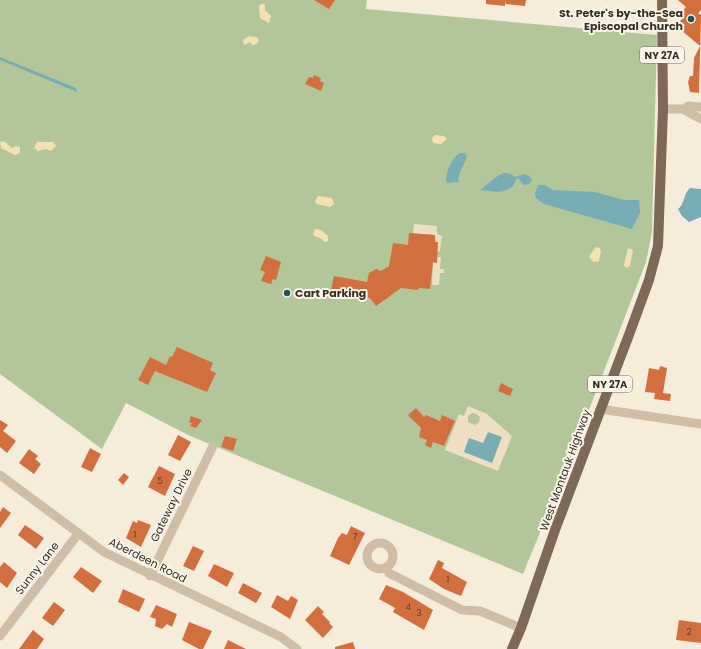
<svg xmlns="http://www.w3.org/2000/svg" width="701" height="649" viewBox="0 0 701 649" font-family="Poppins,sans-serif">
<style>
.green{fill:#b3c69a}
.sand{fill:#f3e2b0}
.plaza{fill:#eedfc2;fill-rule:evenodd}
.water{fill:#78adb5}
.building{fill:#d26f3d}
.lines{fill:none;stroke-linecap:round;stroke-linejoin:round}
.minor{stroke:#cebda7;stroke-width:9}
.primary{stroke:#7e6858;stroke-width:10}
.poi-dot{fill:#195560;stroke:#fcf5ea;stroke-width:1.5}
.labels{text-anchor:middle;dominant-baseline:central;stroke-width:4;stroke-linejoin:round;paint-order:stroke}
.number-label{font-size:9px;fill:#603f2d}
.shield{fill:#fcf5ea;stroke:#746a62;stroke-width:1}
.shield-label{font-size:10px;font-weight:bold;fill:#3a2f28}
.poi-label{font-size:11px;font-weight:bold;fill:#3a2f28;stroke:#fcf5ea;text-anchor:end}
.street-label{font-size:11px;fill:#3a2f28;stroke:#fcf5ea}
</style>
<rect width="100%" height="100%" fill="#f5ecdc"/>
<path class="green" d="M 0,0 L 367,0 L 366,9 L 657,35 L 652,232 L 646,262 L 570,459 L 523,574 L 188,435 L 126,403 L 102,449 L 0,374 Z"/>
<path class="sand" d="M 261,4 L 265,4 L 265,10 L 271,16 L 269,23 L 260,18 L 259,6 Z
M 249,36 L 257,37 L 259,40 L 257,44 L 252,45 L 250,42 L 244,45 L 243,40 Z
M 435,135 L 444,136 L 447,139 L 441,144 L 433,143 L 432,138 Z
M 4,141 L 12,148 L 16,146 L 20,147 L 20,153 L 15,155 L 1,148 L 0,142 Z
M 37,142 L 53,142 L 56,146 L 51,151 L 46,149 L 38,151 L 34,148 Z
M 318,196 L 332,198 L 334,204 L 330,207 L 316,204 L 315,201 Z
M 315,229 L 321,230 L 328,236 L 328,241 L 325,242 L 320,238 L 314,236 L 313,234 Z
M 596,247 L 600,248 L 601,251 L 599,261 L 595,262 L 592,261 L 589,256 Z
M 628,248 L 633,250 L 630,266 L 626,268 L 624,265 Z"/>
<path class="plaza" d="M 414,224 L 437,226 L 437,234 L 442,236 L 440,251 L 437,252 L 435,235 L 413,233 Z
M 437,257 L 441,257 L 440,269 L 444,269 L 444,273 L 440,273 L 439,285 L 432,285 L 433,262 L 437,263 Z
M 468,406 L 487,414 L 512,436 L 498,471 L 445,450 L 459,414 L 464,416 ZM 472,413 L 477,414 L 480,417 L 479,422 L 475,425 L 468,422 L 468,416 ZM 469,438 L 483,444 L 464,452 L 467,444 Z"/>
<path class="water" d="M 0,57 L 76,88 L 77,92 L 0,60 Z
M 460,153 L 465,153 L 467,157 L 459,175 L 458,182 L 447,183 L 446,180 C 446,171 452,158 460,153 Z
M 505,173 L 511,174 L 515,177 L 525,174 L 530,177 L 532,181 L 529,184 L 524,185 L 518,178 C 513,181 516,182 513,186 C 503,195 492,191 480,190 L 499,175 Z
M 538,185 L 545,185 L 553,190 L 595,192 L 624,200 L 639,200 L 640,213 L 632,229 L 544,204 L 536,198 L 535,194 Z
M 690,188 L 701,189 L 701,217 L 689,222 L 682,216 L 678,209 C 685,204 683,194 690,188 Z
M 488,432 L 502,437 L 492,463 L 464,452 L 469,438 L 483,443 Z"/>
<path class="building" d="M 314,0 L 335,0 L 329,9 Z
M 486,0 L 506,0 L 505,6 L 486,4 Z
M 506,0 L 526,0 L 525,6 L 506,4 Z
M 678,0 L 701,0 L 701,10 L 698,13 L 701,15 L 699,93 L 690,92 L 688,82 L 690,76 L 693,76 L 694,58 L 700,46 L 681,30 L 685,25 L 680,21 L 684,17 L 680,14 L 686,7 Z
M 314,75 L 321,78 L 320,81 L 324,83 L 321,91 L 305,84 L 309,77 L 313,78 Z
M 409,233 L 435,235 L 435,242 L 438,242 L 437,263 L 433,262 L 430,289 L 419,288 L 418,290 L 401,288 L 376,306 L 370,298 L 331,290 L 334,276 L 367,282 L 369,273 L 376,269 L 381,271 L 389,266 L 393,243 L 408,245 Z
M 266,256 L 281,262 L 276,280 L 273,279 L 271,284 L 261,281 L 265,272 L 260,270 Z
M 177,347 L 213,363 L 210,370 L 216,373 L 207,392 L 155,371 L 148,385 L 138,380 L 150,357 L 166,365 L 170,356 L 172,357 Z
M 660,366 L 667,368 L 663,393 L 671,394 L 670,401 L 654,399 L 655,393 L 645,392 L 649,368 L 659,370 Z
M 501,383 L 513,389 L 510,396 L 498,391 Z
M 416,408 L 424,417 L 426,415 L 440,421 L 442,415 L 455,421 L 444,446 L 433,442 L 431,448 L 425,445 L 427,440 L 419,437 L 421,428 L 408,415 Z
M 191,416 L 202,420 L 196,428 L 190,426 L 192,423 L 189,422 Z
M 0,420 L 8,425 L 3,431 L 16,441 L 7,453 L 0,447 Z
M 178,435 L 191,442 L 180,461 L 168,455 Z
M 225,436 L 237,439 L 233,451 L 221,447 Z
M 90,448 L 101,454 L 92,472 L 81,467 Z
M 29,449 L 38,456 L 35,459 L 41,464 L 34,474 L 19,463 Z
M 159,466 L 175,474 L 165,496 L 148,487 Z
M 124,473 L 129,477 L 123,485 L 118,480 Z
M 3,507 L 11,513 L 0,528 L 0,512 Z
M 138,520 L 151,525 L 141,547 L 126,538 L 133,521 L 137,523 Z
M 25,525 L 44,538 L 36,549 L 18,535 Z
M 351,526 L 365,533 L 349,565 L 330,556 L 338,538 L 342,533 L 347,535 Z
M 193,546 L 204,551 L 194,571 L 183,566 Z
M 438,560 L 444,563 L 442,568 L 467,582 L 461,596 L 444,589 L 429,579 Z
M 4,562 L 17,573 L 7,588 L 0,582 L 0,567 Z
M 214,564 L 234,573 L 227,587 L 208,576 Z
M 81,567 L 102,581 L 93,593 L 73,577 Z
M 243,583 L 262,593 L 256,603 L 238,593 Z
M 386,585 L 403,592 L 433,610 L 424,630 L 393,612 L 395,608 L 379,599 Z
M 123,589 L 145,599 L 139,612 L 118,602 Z
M 277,595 L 288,601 L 291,596 L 298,600 L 290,619 L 271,607 Z
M 54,602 L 65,610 L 53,626 L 42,618 Z
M 156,605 L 177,614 L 172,627 L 167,624 L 162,629 L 155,626 L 156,619 L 150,617 Z
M 318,606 L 324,612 L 322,614 L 330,622 L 329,623 L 333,627 L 323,638 L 305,620 Z
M 679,620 L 701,623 L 701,643 L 676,640 Z
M 189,622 L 212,631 L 203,649 L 199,649 L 182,640 Z
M 33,630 L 44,639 L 37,649 L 19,649 Z
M 228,640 L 246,649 L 224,649 Z
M 353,642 L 355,649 L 335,649 L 335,647 Z"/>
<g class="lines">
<path class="minor" d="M 663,109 L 683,109 L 701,119
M 683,109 L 688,106 L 701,107
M 600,409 L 701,424
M 0,475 L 104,552 L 281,637 L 297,649
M367 556a13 13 0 1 1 26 0a13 13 0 1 1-26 0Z
M 387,568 L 389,573 L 462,610 L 480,611 L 521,628
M 150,576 L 213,446
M 0,636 L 78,534"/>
<path class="primary" d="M 512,649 L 521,628 L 555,530 L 630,332 L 649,280 L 658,246 L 663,109 L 662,0"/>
</g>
<g class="poi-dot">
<circle cx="691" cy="19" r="4"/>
<circle cx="287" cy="293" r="4"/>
</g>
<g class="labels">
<g class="number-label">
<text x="160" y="481">5</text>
<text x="135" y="535">1</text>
<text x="355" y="537">7</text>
<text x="448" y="580">1</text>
<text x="408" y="607">4</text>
<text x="419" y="613">3</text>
<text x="689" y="632">2</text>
</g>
<g class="shield">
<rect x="640" y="47" width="44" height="16" rx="3"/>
<rect x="588" y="376" width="44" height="16" rx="3"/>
</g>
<g class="shield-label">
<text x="662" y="55">NY 27A</text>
<text x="610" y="384">NY 27A</text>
</g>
<g class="poi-label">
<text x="683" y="13">St. Peter's by-the-Sea<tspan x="683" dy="13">Episcopal Church</tspan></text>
<text x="295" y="293" text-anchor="start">Cart Parking</text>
</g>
<g class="street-label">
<text transform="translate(565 470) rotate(-70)">West Montauk Highway</text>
<text transform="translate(171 505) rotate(-64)">Gateway Drive</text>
<text transform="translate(148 560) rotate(27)">Aberdeen Road</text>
<text transform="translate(37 568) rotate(-52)">Sunny Lane</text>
</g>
</g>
</svg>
